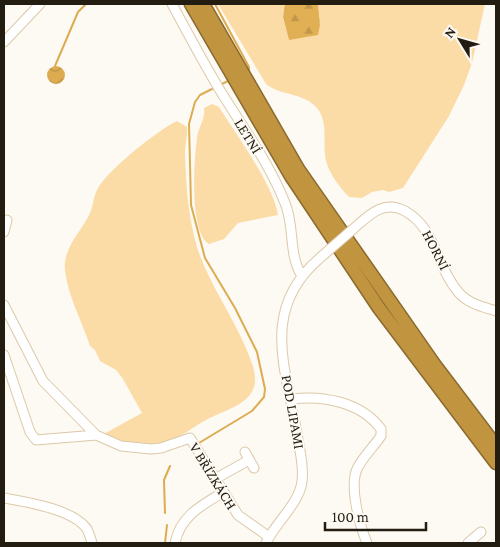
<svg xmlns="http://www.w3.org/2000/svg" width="500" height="547" viewBox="0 0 500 547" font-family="'Crimson Pro',serif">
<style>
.green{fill:#fbdca7}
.forest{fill:url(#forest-firs)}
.water{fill:url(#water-waves)}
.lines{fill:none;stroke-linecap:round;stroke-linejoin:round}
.stream{stroke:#ddac50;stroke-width:2}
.minor-casing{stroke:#dcc9a9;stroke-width:11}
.highway-casing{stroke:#8a6a2f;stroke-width:15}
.minor{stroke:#fff;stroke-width:9}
.highway{stroke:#c1943f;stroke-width:12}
.minor-bridge-casing{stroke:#dcc9a9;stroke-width:11;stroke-linecap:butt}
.minor-bridge{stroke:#fff;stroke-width:9}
.labels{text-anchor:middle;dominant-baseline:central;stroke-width:4;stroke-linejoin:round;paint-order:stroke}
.street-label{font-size:15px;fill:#231c10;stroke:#fdf9f3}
</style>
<defs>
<pattern id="forest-firs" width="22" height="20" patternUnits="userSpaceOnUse" patternTransform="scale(1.25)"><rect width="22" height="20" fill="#e1b054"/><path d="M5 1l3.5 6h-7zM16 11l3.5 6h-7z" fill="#c19748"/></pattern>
<pattern id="water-waves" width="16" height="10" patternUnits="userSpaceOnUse" patternTransform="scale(1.25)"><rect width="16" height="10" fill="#ddac50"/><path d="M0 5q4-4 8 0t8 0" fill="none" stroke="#bd9345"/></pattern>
</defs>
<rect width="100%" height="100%" fill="#fdf9f3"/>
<path class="green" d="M 218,4 L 285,4 L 283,17 L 289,40 L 320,25 L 318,4 L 485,4 L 472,63 L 464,85 L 449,116 L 403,188 L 389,192 L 383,190 L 372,192 L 362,198 L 349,197 C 340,188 329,173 326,161 C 322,143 329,122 317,108 C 303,92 280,96 266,84 Z
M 212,104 L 219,107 C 237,136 273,184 278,215 L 238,223 L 224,239 L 209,244 C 189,233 194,159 197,138 C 198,128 206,118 204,108 Z
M 177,121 L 187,127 C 188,136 185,144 185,153 C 186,185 188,216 197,247 C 208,282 231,313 245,346 C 249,356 255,368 255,379 C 256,404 222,411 206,420 C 191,428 176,442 158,444 C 141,446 118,441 102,435 L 142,413 L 123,379 L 116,370 L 100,361 L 95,350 L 90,346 C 82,321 68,297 65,270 C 63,248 80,233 89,215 C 93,208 93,198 97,190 C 106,171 158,130 177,121 Z"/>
<path class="forest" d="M 285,4 L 318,4 L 320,25 L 318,35 L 289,40 L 283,17 Z"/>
<path class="water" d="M47 75a9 9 0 1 1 18 0a9 9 0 1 1-18 0Z"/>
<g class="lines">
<path class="stream" d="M 215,4 L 249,67 L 249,70
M 55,66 L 78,12 L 86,4
M 222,84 L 228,81
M 199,443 L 252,411 L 264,397 L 265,389 L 257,352 L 235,308 L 205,258 L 191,205 L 189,124 L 195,102 L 200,95 L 212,89
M 165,513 L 164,480 L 170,466
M 165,543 L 167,525"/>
<g class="minor-casing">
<path id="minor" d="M 172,4 C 187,32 202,60 218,87 C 241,125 269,162 285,203 C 295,226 288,255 302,276
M 4,42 L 40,4
M 352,230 C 368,216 383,199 405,211 C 437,229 436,267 459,293 C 469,304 483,307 496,311
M 4,232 L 7,220
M 4,305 L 43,381 L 96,435
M 4,355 L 30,432 L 36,440 L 96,435 L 121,446 L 151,449 L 161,448 L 190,438 L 238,515 L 269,537
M 292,399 C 323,395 361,402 381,429 L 381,436 C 374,446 364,456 358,467 C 348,485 360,526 367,543
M 245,452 L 254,468
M 215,479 L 249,460
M 4,498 C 26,502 73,509 87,529 C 89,533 91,539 92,543
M 175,543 C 180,517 200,506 222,493
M 266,543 C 275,523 300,503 302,481 C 304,467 300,452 298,439 C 287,370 258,310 321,257
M 468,543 L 481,532"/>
</g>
<g class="highway-casing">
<path id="highway" d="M 191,4 L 291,176 L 379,308 L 496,463
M 203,4 L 298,169 L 434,364 L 496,446"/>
</g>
<use href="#minor" class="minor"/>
<use href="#highway" class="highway"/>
<g class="minor-bridge-casing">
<path id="minor-bridge" d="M 321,257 L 352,230"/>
</g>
<use href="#minor-bridge" class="minor-bridge"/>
</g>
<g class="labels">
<g class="street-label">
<text transform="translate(248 136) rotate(58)">LETNÍ</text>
<text transform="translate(436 250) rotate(63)">HORNÍ</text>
<text transform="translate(293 412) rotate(80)">POD LIPAMI</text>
<text transform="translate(213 476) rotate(58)">V BŘÍZKÁCH</text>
</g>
</g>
<rect width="500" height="547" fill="none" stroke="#231c10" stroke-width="10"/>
<g transform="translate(460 40) rotate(307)" stroke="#fdf9f3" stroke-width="4" paint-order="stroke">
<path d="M0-4L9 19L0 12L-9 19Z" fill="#231c10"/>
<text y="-8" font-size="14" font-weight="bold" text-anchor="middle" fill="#231c10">N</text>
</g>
<path d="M325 522v8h101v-8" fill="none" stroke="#231c10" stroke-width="2.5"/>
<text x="332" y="522" font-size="15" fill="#231c10" stroke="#fdf9f3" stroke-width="4" paint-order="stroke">100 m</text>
</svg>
